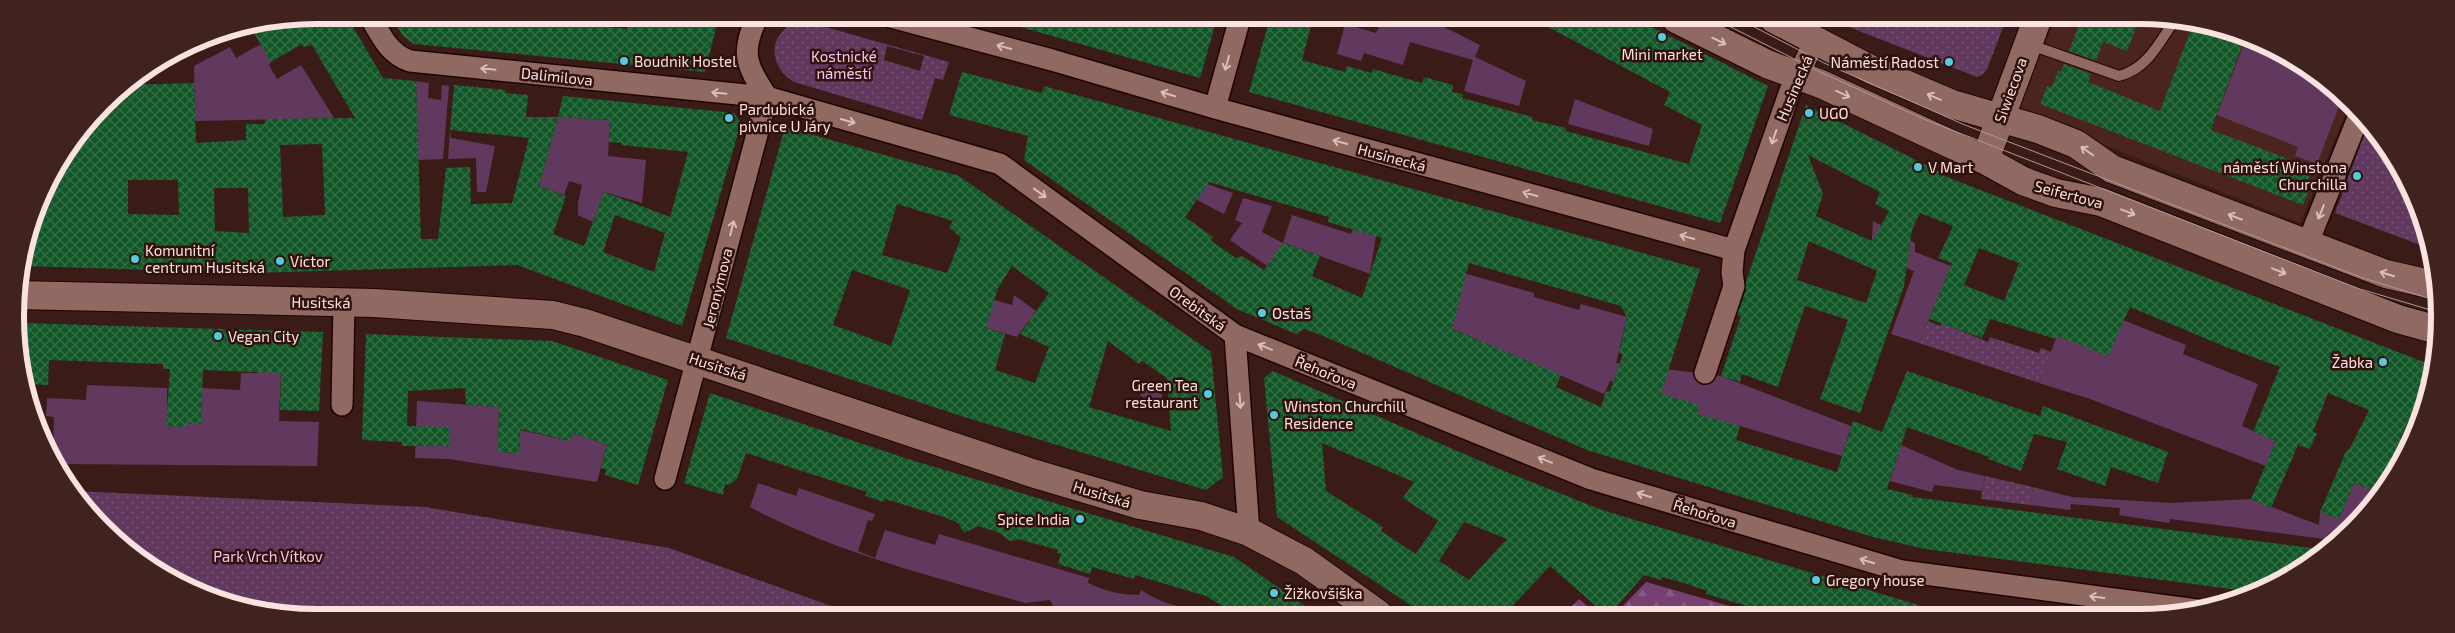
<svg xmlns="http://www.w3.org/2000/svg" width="2455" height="633" viewBox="0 0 2455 633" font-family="'Exo 2',sans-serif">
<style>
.built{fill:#4b241f}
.grass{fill:#61395e}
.forest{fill:url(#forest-firs)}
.park{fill:url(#park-dots);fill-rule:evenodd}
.building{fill:url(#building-cross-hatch);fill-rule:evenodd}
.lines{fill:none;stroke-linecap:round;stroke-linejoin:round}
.lane-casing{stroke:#200403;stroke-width:12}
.street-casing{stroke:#200403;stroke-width:24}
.secondary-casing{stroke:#200403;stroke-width:30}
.lane{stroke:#8f6962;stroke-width:10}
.street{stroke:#8f6962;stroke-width:21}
.secondary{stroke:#8f6962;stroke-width:28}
.tram{stroke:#b29794;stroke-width:1}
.oneway{stroke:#d9beba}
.poi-dot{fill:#54cadd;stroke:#30110d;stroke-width:2}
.labels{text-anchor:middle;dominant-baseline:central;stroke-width:5;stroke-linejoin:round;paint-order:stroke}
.poi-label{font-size:15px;fill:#f9e2df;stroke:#30110d;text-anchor:start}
.park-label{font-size:15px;fill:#f6c5f2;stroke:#30110d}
.street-label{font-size:15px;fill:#f9e2df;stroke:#30110d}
.rim{fill:none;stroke:#f9e2df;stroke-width:6}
</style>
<defs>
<pattern id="forest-firs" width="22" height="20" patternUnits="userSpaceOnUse" patternTransform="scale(1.25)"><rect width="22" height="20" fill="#764073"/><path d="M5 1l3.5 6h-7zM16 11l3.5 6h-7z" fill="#8a5b86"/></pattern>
<pattern id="park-dots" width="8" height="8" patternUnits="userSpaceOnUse" patternTransform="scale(1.25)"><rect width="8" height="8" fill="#61395e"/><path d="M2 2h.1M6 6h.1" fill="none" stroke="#785575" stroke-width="1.8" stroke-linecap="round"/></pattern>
<pattern id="building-cross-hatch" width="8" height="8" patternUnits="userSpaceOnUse" patternTransform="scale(1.25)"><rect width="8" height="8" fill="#125728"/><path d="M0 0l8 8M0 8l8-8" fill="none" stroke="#356f47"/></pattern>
</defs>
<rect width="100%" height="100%" fill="#3b1b17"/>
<path class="built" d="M 2055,20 L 2197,21 L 2306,66 L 2348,108 L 2300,223 L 2018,111 Z"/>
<path class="grass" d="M 1383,18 L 1436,18 L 1436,23 L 1480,45 L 1475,57 L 1526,81 L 1519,106 L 1464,91 L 1473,60 L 1410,42 L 1403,65 L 1364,53 L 1361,61 L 1337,54 L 1345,24 L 1376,33 Z
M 2245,41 L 2306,66 L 2341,101 L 2317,164 L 2295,156 L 2298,147 L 2217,115 Z
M 261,44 L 271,62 L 269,65 L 277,79 L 301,65 L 334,118 L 195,121 L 194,66 L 230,47 L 236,58 Z
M 416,81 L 429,83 L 428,98 L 441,100 L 442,85 L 449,86 L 443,159 L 418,160 Z
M 1575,99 L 1653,129 L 1649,146 L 1568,124 Z
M 558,117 L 610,120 L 608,156 L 646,160 L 642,203 L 604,192 L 593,222 L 578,215 L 578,203 L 582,185 L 569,181 L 564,195 L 539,186 Z
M 450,130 L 451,138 L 495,146 L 486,192 L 477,192 L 476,158 L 448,159 Z
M 1196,180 L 1233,193 L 1224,214 L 1191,197 Z
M 1243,198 L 1272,206 L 1262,232 L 1283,243 L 1292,215 L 1351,234 L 1353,229 L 1376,236 L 1370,274 L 1284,243 L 1267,266 L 1230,240 L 1242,223 L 1235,220 Z
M 1873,221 L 1915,243 L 1915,252 L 1951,266 L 1919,343 L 1891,334 L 1914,271 L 1871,254 Z
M 1467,274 L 1534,293 L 1534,297 L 1579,310 L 1581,304 L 1627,317 L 1616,363 L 1721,376 L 1851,426 L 1842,456 L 1740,426 L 1695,420 L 1649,391 L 1610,381 L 1604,394 L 1436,322 Z
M 1014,295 L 1036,311 L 1017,337 L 986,328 L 994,300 L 1012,305 Z
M 2068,307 L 2123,320 L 2186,345 L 2183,354 L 2258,384 L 2242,426 L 2276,441 L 2266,466 L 2090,399 L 2039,383 Z
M 258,369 L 281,370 L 279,421 L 319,422 L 317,466 L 58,464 L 51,450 L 53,450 L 54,417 L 46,416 L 47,398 L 86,400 L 87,385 L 167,388 L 167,426 L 186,427 L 186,424 L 201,424 L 202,388 L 240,390 L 241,373 L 258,373 Z
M 1149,380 L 1161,389 L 1163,407 L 1151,408 L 1140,394 Z
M 417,401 L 499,407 L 498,452 L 519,453 L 520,430 L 570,441 L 573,433 L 607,445 L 597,482 L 449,459 L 415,458 Z
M 1901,445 L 1958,470 L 1985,476 L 1982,491 L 1934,485 L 1932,492 L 1890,481 Z
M 758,483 L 796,496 L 799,488 L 875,514 L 872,521 L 868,520 L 858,551 L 875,558 L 885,530 L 935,545 L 939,534 L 1089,578 L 1088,583 C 1105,591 1120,595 1139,595 L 1141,590 C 1161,603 1178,608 1202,608 L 1199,614 L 1058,614 L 1050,600 L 1025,603 C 932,576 836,553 750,507 Z
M 2354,483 L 2379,492 L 2339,541 L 2170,519 L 2169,523 L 2119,515 L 2120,508 L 2071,504 L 2070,510 L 2031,505 L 2033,487 L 2072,497 L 2171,503 L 2251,499 L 2319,525 L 2320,512 L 2339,519 Z"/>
<path class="forest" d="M 1646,582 L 1761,615 L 1614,615 Z
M 1579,599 L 1597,614 L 1564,614 Z"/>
<path class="park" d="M 1831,20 L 2006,20 L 1987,69 L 1982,75 L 1977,77 Z
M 798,23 L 811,23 L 949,62 L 943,80 L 935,78 L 922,120 L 794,82 C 776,72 766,47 784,30 C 787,26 794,25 798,23 ZM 887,46 L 924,56 L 920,71 L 884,60 Z
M 2367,127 L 2389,149 L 2431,249 L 2335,213 Z
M 1928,321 L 1940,326 L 1942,323 L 1988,342 L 1990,337 L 2039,353 L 2041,348 L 2051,352 L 2039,383 L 1919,343 Z
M 1985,476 L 2033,487 L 2031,505 L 1981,499 Z
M 73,491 L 425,507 L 669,548 L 851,613 L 258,612 L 166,577 L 77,500 Z"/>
<path class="building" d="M 316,15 L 346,15 L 383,78 L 416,81 L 421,239 L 438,239 L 446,168 L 470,167 L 471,204 L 512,203 L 529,138 L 450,130 L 454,85 L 506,90 L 505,93 L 528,95 L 526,117 L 558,117 L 563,96 L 734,113 L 741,123 L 682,326 L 517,265 L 251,273 L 24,266 L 46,183 L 118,90 L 126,85 L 194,83 L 196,143 L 246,140 L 246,124 L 265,124 L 265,119 L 355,118 L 312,45 L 304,47 L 302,44 L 271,62 L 251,28 ZM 558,117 L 610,120 L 609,142 L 621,143 L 621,145 L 688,152 L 670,217 L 604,192 L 584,246 L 553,234 L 566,196 L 539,186 ZM 322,144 L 325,215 L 283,217 L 280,145 ZM 128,180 L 178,180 L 179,215 L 128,214 ZM 214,188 L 248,188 L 249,233 L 215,231 ZM 615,215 L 665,233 L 654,272 L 603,252 Z
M 390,15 L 574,16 L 593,22 L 592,25 L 627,29 L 628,16 L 719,16 L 705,72 L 414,44 L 403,36 Z
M 1004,17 L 1140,18 L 1168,25 L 1170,18 L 1217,18 L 1200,78 L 1003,22 Z
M 1270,18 L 1313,18 L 1302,60 L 1345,72 L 1347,66 L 1372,73 L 1373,69 L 1422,83 L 1424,77 L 1453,85 L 1452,92 L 1463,94 L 1462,98 L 1532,117 L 1532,120 L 1566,128 L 1566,131 L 1689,164 L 1702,125 L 1664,105 L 1670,92 L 1533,19 L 1636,19 L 1768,86 L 1720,223 L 1249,92 Z
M 2081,20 L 2095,20 L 2139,21 L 2127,51 L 2103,42 L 2096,61 L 2069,51 Z
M 2194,21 L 2244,40 L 2211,130 L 2313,168 L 2306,185 L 2310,187 L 2303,205 L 2040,104 L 2047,86 L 2052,87 L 2058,71 L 2061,72 L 2064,64 L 2091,74 L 2088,82 L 2160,111 Z
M 962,72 L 1042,93 L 1044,86 L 1700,269 L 1661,394 L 1699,405 L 1697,414 L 1740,426 L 1736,440 L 1837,472 L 1853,421 L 1882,432 L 1907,371 L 2040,416 L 2043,406 L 2168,452 L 2158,483 L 2111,467 L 2105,486 L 2057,469 L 2067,442 L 2034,434 L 2021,471 L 1988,459 L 1989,457 L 1907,427 L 1887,489 L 1912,495 L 1912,497 L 2327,550 L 2272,587 L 2254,592 L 1925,549 L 1873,537 L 1587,450 L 1321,335 L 1304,329 L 1296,334 L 1237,309 L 1024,160 L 1028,136 L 949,115 ZM 1209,182 L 1329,217 L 1328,222 L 1382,238 L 1362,298 L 1312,276 L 1320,256 L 1283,243 L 1264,270 L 1242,256 L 1236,258 L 1210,240 L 1213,237 L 1185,217 ZM 1469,263 L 1621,306 L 1627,318 L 1619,353 L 1623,354 L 1610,392 L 1606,391 L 1601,407 L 1556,387 L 1561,375 L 1452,329 Z
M 1806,105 L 1940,172 L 1939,174 L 2434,366 L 2434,375 L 2422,408 L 2415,406 L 2400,439 L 2409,443 L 2400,467 L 2379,492 L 2354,483 L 2339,519 L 2320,512 L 2347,449 L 2349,450 L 2369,410 L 2328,393 L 2313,432 L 2317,433 L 2310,449 L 2298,445 L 2271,508 L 2251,499 L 2276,441 L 2253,432 L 2280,367 L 2226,347 L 2130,307 L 2108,356 L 2057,336 L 2056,339 L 1990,319 L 1982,338 L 1929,319 L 1952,263 L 1938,258 L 1953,226 L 1920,213 L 1912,230 L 1904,286 L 1860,413 L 1820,399 L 1848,320 L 1805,306 L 1778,387 L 1742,374 L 1740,382 L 1721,376 L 1741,316 L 1737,315 L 1746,290 L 1746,282 ZM 1808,155 L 1880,192 L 1875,204 L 1889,211 L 1872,241 L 1816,216 L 1823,194 ZM 1809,241 L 1877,271 L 1866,303 L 1797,280 ZM 1979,248 L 2019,263 L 2004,301 L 1964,285 Z
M 785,127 L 959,176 L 1211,352 L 1223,477 L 1206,490 L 961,416 L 726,338 ZM 897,204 L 953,221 L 949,227 L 961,238 L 947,273 L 882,255 ZM 1012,266 L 1049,293 L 1020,334 L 1049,347 L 1035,383 L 995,370 L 1005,334 L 986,328 L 998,288 ZM 852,270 L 910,290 L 891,346 L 833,325 ZM 1108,341 L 1139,364 L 1142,361 L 1167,378 L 1171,431 L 1089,407 Z
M 22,323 L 323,332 L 319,411 L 280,410 L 281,373 L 203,370 L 201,424 L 186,424 L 186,427 L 166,426 L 170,369 L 163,369 L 163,364 L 49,360 L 48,385 L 27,384 L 22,342 Z
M 366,334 L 552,341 L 668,380 L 638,485 L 605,475 L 606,470 L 601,468 L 607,445 L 573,433 L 570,441 L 520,429 L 519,453 L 498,452 L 499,407 L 466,405 L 465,388 L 408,391 L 407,426 L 449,427 L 449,446 L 402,446 L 402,442 L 362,440 Z
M 1273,371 L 1499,469 L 1602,510 L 1935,610 L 1934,615 L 1790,615 L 1758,605 L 1757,609 L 1706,594 L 1707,591 L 1684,583 L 1662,577 L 1661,580 L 1644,575 L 1609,615 L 1605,614 L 1550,566 L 1505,614 L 1424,614 L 1277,517 L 1264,378 ZM 1322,443 L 1414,482 L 1403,498 L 1438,521 L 1416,554 L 1381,531 L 1383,527 L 1326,491 ZM 1464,522 L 1507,539 L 1469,580 L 1439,561 Z
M 710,393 L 908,459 L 1234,557 L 1317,614 L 1223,614 L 1222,606 L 1206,596 L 1135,575 L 1134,579 L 1092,567 L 1090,574 L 1058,564 L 1061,554 L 1057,553 L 1058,550 L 1018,539 L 1013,541 L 1008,540 L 1000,533 L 978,526 L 964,533 L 958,523 L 944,517 L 885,499 L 884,502 L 865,496 L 867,492 L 746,453 L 737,479 L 729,485 L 725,484 L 723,495 L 684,483 Z"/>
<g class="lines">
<g class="lane-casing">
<path id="lane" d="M 2028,44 L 2119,76 C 2147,69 2159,43 2174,21"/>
</g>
<g class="street-casing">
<path id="street" d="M 369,15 C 380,33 388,54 410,61 L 767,97 L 1000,164 L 1235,335 L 1591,479 L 1902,571 L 2197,610
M 758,16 C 739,53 747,66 767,97
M 891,17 L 1052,60 L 1215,108 L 1734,250
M 1215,108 L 1240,18
M 2307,245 L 2358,118
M 1235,335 L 1249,532
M 1705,373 L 1734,286 L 1732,272 L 1734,250 L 1790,91 L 1815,41
M 342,405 L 344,302
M 665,479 L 767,97"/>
</g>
<g class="secondary-casing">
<path id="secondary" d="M 1676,19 L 1767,64 L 1821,84 L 1985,160 L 2023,181 L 2056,193 L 2101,202 L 2398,319 L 2434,329
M 1774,19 L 1872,70 L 1952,104 L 2038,129 L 2076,144 L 2112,169 L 2386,274 L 2434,285
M 1985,160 L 2037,20
M 16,295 L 374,303 L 553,315 L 585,323 L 1032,473 L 1140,505 L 1201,516 L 1249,532 L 1304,561 L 1378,614"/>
</g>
<use href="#lane" class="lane"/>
<use href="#street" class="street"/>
<use href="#secondary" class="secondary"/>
<path class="tram" d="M 1715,19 L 1820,72 L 1926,120 L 2360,289 L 2434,311
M 1739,19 L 1824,63 L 1965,125 L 2363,278 L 2434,300"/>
</g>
<defs><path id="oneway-shaft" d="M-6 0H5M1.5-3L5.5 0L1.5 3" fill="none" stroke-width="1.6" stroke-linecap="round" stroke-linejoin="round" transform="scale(1.25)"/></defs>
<g class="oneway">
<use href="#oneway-shaft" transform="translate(1719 41) rotate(26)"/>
<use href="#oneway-shaft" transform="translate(1004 47) rotate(-165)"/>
<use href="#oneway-shaft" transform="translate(1227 63) rotate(106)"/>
<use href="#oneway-shaft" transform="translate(488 69) rotate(-174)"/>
<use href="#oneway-shaft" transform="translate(719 93) rotate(-174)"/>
<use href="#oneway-shaft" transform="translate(1168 94) rotate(-163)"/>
<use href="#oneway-shaft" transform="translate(1843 94) rotate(25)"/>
<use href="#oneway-shaft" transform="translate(1934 97) rotate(-157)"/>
<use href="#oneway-shaft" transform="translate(848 121) rotate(16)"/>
<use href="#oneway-shaft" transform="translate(1774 137) rotate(109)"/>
<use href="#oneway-shaft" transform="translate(1340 142) rotate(-165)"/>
<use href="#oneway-shaft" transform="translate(2087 151) rotate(-145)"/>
<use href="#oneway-shaft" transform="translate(1040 193) rotate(36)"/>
<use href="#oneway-shaft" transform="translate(1530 194) rotate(-165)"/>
<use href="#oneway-shaft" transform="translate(2128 212) rotate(21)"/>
<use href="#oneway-shaft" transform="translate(2321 212) rotate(112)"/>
<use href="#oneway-shaft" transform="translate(2235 217) rotate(-159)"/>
<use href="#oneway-shaft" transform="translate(732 228) rotate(-76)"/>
<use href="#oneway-shaft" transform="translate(1687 237) rotate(-165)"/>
<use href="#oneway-shaft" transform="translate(2279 271) rotate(21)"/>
<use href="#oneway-shaft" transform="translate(2387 274) rotate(-163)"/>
<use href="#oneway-shaft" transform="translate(1265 347) rotate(-158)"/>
<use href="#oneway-shaft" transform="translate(1240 401) rotate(86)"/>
<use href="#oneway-shaft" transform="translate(1545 460) rotate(-158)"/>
<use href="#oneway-shaft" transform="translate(1644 495) rotate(-163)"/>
<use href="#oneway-shaft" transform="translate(1867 561) rotate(-163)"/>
<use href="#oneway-shaft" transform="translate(2097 597) rotate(-173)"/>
</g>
<g class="poi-dot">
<circle cx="1662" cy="37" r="5"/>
<circle cx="624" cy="61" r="5"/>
<circle cx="1949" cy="62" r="5"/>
<circle cx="1809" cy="113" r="5"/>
<circle cx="729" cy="118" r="5"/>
<circle cx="1918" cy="167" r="5"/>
<circle cx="2357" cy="176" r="5"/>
<circle cx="135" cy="259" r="5"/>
<circle cx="280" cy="261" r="5"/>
<circle cx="1262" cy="313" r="5"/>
<circle cx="218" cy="336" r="5"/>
<circle cx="2383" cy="362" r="5"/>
<circle cx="1208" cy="394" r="5"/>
<circle cx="1274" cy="415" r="5"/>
<circle cx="1080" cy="519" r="5"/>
<circle cx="1816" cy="580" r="5"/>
<circle cx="1274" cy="593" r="5"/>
</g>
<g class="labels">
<g class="poi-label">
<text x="1662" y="54" text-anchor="middle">Mini market</text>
<text x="634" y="61">Boudnik Hostel</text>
<text x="1939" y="62" text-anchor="end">Náměstí Radost</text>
<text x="739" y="109">Pardubická<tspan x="739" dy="17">pivnice U Járy</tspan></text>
<text x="1819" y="113">UGO</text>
<text x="1928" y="167">V Mart</text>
<text x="2347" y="167" text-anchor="end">náměstí Winstona<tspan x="2347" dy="17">Churchilla</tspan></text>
<text x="145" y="250">Komunitní<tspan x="145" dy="17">centrum Husitská</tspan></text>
<text x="290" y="261">Victor</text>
<text x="1272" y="313">Ostaš</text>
<text x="228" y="336">Vegan City</text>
<text x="2373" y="362" text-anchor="end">Žabka</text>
<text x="1198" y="385" text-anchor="end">Green Tea<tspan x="1198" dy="17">restaurant</tspan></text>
<text x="1284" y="406">Winston Churchill<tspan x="1284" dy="17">Residence</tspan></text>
<text x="1070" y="519" text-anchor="end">Spice India</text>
<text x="1826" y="580">Gregory house</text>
<text x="1284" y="593">Žižkovšiška</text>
</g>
<g class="park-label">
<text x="844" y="56">Kostnické<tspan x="844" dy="17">náměstí</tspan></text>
<text x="268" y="556">Park Vrch Vítkov</text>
</g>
<g class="street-label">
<text transform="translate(557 76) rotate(6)">Dalimilova</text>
<text transform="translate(1794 88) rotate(-67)">Husinecká</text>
<text transform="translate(2010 90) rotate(-70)">Siwiecova</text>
<text transform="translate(1392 157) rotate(15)">Husinecká</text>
<text transform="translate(2069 194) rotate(15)">Seifertova</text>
<text transform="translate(717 288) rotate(-76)">Jeronýmova</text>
<text transform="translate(321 302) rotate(1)">Husitská</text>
<text transform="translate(1198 308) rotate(36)">Orebitská</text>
<text transform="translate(718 366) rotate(18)">Husitská</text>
<text transform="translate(1326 372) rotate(22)">Řehořova</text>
<text transform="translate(1102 494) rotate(17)">Husitská</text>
<text transform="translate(1705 513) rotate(17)">Řehořova</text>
</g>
</g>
<path d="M0 0H2455V633H0ZM316 24H2139A292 292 0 0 1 2431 316V317A292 292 0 0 1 2139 609H316A292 292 0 0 1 24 317V316A292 292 0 0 1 316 24Z" fill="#40221e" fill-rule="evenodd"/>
<path class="rim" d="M316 24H2139A292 292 0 0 1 2431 316V317A292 292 0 0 1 2139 609H316A292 292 0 0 1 24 317V316A292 292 0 0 1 316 24Z"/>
</svg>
